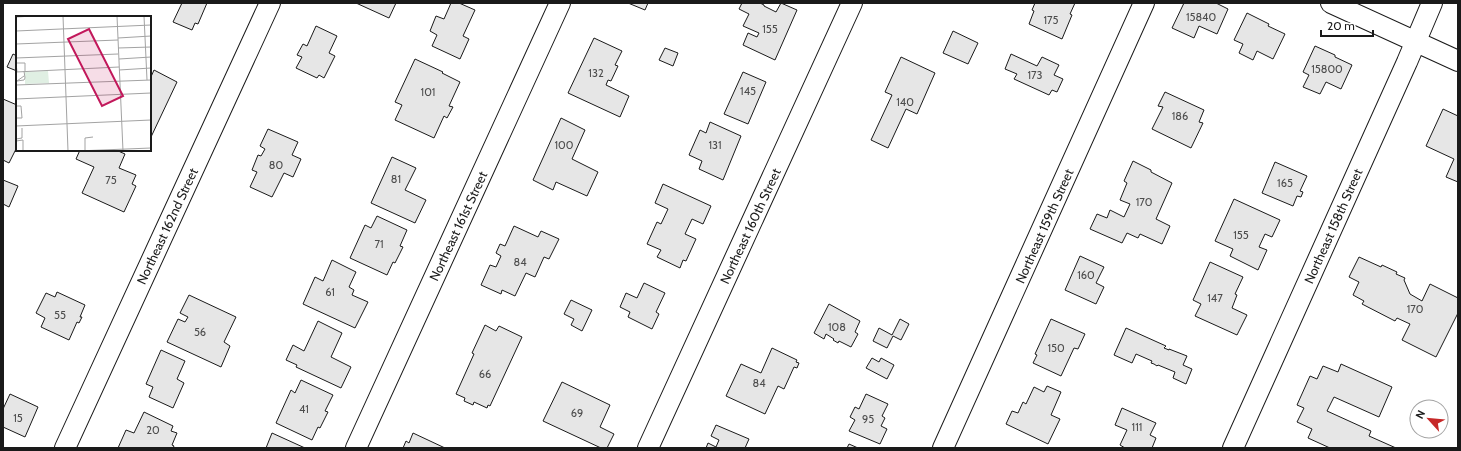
<svg xmlns="http://www.w3.org/2000/svg" width="1461" height="451" viewBox="0 0 1461 451" font-family="Cabin,sans-serif">
<style>
.building{fill:#e6e6e6;stroke:#1a1a1a}
.lines{fill:none;stroke-linecap:round;stroke-linejoin:round}
.minor-casing{stroke:#1a1a1a;stroke-width:22}
.minor{stroke:#fff;stroke-width:20}
.labels{text-anchor:middle;dominant-baseline:central;stroke-width:3;stroke-linejoin:round;paint-order:stroke}
.number-label{font-size:11px;fill:#4d4d4d}
.street-label{font-size:13px;fill:#1a1a1a;stroke:#fff}
.inset-road{fill:none;stroke:#a3a3a3;stroke-width:1}
.view{fill:#c2185b;fill-opacity:0.15;stroke:#c2185b;stroke-width:2}
.inset-edge{fill:none;stroke:#1a1a1a;stroke-width:2}
</style>
<rect width="100%" height="100%" fill="#fff"/>
<path class="building" d="M 182,3 L 207,3 L 198,24 L 195,23 L 192,30 L 173,22 Z
M 356,3 L 396,3 L 389,18 Z
M 451,3 L 459,3 L 475,10 L 463,36 L 469,39 L 460,59 L 432,46 L 437,35 L 430,31 L 436,16 L 444,19 Z
M 628,3 L 648,3 L 645,10 Z
M 742,3 L 760,3 L 764,5 L 764,6 L 776,12 L 781,3 L 797,10 L 775,60 L 743,45 L 748,33 L 757,37 L 759,33 L 743,26 L 749,14 L 739,9 Z
M 1035,3 L 1075,3 L 1070,14 L 1072,15 L 1062,39 L 1029,24 L 1034,11 L 1032,10 Z
M 1184,3 L 1216,3 L 1228,9 L 1217,34 L 1199,26 L 1194,38 L 1172,28 Z
M 1247,13 L 1269,24 L 1268,26 L 1285,34 L 1273,59 L 1257,51 L 1253,60 L 1239,53 L 1243,44 L 1234,40 Z
M 316,26 L 337,36 L 329,53 L 335,56 L 324,78 L 319,75 L 317,78 L 296,68 L 302,57 L 297,55 L 303,44 L 307,46 Z
M 953,31 L 978,43 L 968,64 L 943,53 Z
M 594,38 L 622,51 L 615,65 L 618,66 L 611,81 L 608,80 L 606,85 L 629,96 L 620,117 L 568,93 Z
M 1315,46 L 1335,55 L 1335,57 L 1352,65 L 1341,89 L 1326,82 L 1320,94 L 1303,87 L 1309,75 L 1303,72 Z
M 665,48 L 678,53 L 673,66 L 659,60 Z
M 13,54 L 17,56 L 17,71 L 7,67 Z
M 1011,54 L 1037,66 L 1042,57 L 1059,65 L 1054,75 L 1063,79 L 1057,92 L 1052,90 L 1049,95 L 1014,79 L 1017,74 L 1005,69 Z
M 901,57 L 935,73 L 917,114 L 906,109 L 888,148 L 871,140 L 892,95 L 885,92 Z
M 415,59 L 443,72 L 442,73 L 460,82 L 449,106 L 453,107 L 447,118 L 444,116 L 434,138 L 395,120 L 402,105 L 395,102 Z
M 154,70 L 177,82 L 151,137 L 150,137 L 150,79 Z
M 743,72 L 766,82 L 748,124 L 724,114 Z
M 1165,92 L 1204,110 L 1199,122 L 1203,123 L 1191,148 L 1152,129 L 1163,107 L 1158,106 Z
M 3,99 L 17,105 L 17,147 L 9,163 L 3,160 Z
M 1443,109 L 1458,116 L 1458,182 L 1446,177 L 1454,159 L 1426,146 Z
M 561,118 L 585,130 L 572,159 L 598,172 L 587,196 L 556,182 L 553,190 L 533,180 Z
M 710,122 L 741,136 L 723,180 L 699,169 L 702,161 L 689,155 L 700,130 L 706,133 Z
M 268,129 L 298,142 L 292,155 L 301,159 L 293,177 L 284,173 L 272,197 L 250,187 L 257,172 L 252,170 L 258,155 L 261,156 L 265,149 L 260,146 Z
M 80,150 L 116,150 L 125,154 L 119,168 L 136,175 L 132,184 L 136,186 L 124,212 L 82,193 L 94,167 L 76,159 Z
M 392,157 L 416,168 L 405,190 L 426,200 L 415,223 L 371,203 Z
M 1133,161 L 1151,170 L 1151,172 L 1172,183 L 1156,219 L 1170,226 L 1162,244 L 1140,234 L 1138,238 L 1127,233 L 1122,243 L 1090,229 L 1097,214 L 1107,218 L 1110,210 L 1124,217 L 1130,204 L 1120,200 L 1127,183 L 1124,181 Z
M 1275,162 L 1307,176 L 1300,191 L 1303,192 L 1301,197 L 1297,196 L 1293,206 L 1262,193 Z
M 3,180 L 18,186 L 9,207 L 3,204 Z
M 663,184 L 711,206 L 703,224 L 692,219 L 685,234 L 696,239 L 686,261 L 683,260 L 680,268 L 657,257 L 661,250 L 647,244 L 657,222 L 661,224 L 668,209 L 655,203 Z
M 1234,199 L 1280,220 L 1272,237 L 1265,234 L 1259,247 L 1267,250 L 1258,270 L 1230,256 L 1233,249 L 1215,241 Z
M 377,216 L 407,230 L 400,246 L 403,247 L 395,263 L 393,262 L 387,275 L 350,258 L 365,225 L 371,228 Z
M 514,226 L 538,237 L 541,231 L 559,239 L 549,259 L 544,257 L 535,277 L 526,273 L 515,296 L 502,290 L 501,294 L 481,285 L 490,265 L 496,267 L 501,256 L 496,253 L 500,244 L 505,246 Z
M 1080,256 L 1104,267 L 1096,283 L 1104,287 L 1096,304 L 1065,290 Z
M 1359,257 L 1381,267 L 1382,265 L 1397,272 L 1396,274 L 1405,278 L 1404,280 L 1410,294 L 1422,301 L 1430,284 L 1458,298 L 1458,313 L 1436,357 L 1402,340 L 1410,324 L 1397,318 L 1395,321 L 1362,304 L 1364,301 L 1353,295 L 1359,282 L 1349,277 Z
M 332,260 L 356,272 L 349,287 L 354,290 L 352,295 L 368,302 L 355,328 L 303,304 L 315,277 L 323,281 Z
M 1210,262 L 1243,277 L 1235,294 L 1237,295 L 1232,308 L 1247,315 L 1237,335 L 1195,316 L 1201,304 L 1193,300 Z
M 644,283 L 665,293 L 656,312 L 659,314 L 652,329 L 628,317 L 630,312 L 620,307 L 626,293 L 637,298 Z
M 57,292 L 85,305 L 80,317 L 82,317 L 79,323 L 77,322 L 69,340 L 41,327 L 45,318 L 36,313 L 46,293 L 55,297 Z
M 189,295 L 236,317 L 224,342 L 230,346 L 221,367 L 167,342 L 178,319 L 185,322 L 188,317 L 180,313 Z
M 571,300 L 592,310 L 582,331 L 571,325 L 574,319 L 564,314 Z
M 829,304 L 860,321 L 855,332 L 858,334 L 851,347 L 839,341 L 838,343 L 833,340 L 834,339 L 826,334 L 824,339 L 814,333 Z
M 900,319 L 909,324 L 901,340 L 893,336 L 887,348 L 873,341 L 879,328 L 892,335 Z
M 1051,319 L 1085,334 L 1078,349 L 1074,348 L 1061,376 L 1033,363 L 1037,355 L 1035,354 Z
M 318,321 L 342,333 L 331,357 L 351,367 L 341,388 L 296,367 L 297,365 L 286,360 L 293,345 L 304,351 Z
M 485,325 L 496,331 L 499,326 L 522,337 L 490,406 L 488,405 L 487,408 L 474,402 L 473,405 L 464,401 L 465,398 L 456,394 L 474,354 L 472,353 Z
M 1126,328 L 1166,346 L 1164,348 L 1169,350 L 1169,349 L 1187,356 L 1183,365 L 1192,369 L 1186,384 L 1173,378 L 1175,372 L 1158,365 L 1157,366 L 1154,364 L 1151,363 L 1152,361 L 1136,354 L 1132,363 L 1114,355 Z
M 772,348 L 797,360 L 796,362 L 799,363 L 797,368 L 794,367 L 784,389 L 778,386 L 765,414 L 726,396 L 741,364 L 761,373 Z
M 161,350 L 185,361 L 177,379 L 184,383 L 173,408 L 149,397 L 153,387 L 146,384 Z
M 872,358 L 879,362 L 881,358 L 894,365 L 887,379 L 866,368 Z
M 1341,364 L 1392,387 L 1379,417 L 1334,397 L 1327,411 L 1371,431 L 1369,436 L 1396,448 L 1330,448 L 1308,438 L 1312,429 L 1297,422 L 1304,408 L 1297,405 L 1310,376 L 1317,379 L 1323,366 L 1338,372 Z
M 301,380 L 333,395 L 325,411 L 328,412 L 320,428 L 318,427 L 312,440 L 276,423 L 291,390 L 295,393 Z
M 562,382 L 610,405 L 600,427 L 614,434 L 607,448 L 601,448 L 543,421 Z
M 1047,386 L 1061,392 L 1051,415 L 1060,419 L 1048,444 L 1006,424 L 1012,411 L 1018,413 L 1023,402 L 1026,404 L 1034,387 L 1044,392 Z
M 10,394 L 38,407 L 25,437 L 3,427 L 3,409 Z
M 866,394 L 888,404 L 882,416 L 885,418 L 881,426 L 887,429 L 880,444 L 849,431 L 855,420 L 850,417 L 855,407 L 859,409 Z
M 1122,408 L 1156,423 L 1150,435 L 1156,438 L 1152,448 L 1125,448 L 1120,445 L 1127,430 L 1115,425 Z
M 144,412 L 173,426 L 171,431 L 177,433 L 172,445 L 174,446 L 173,448 L 118,448 L 126,430 L 134,433 Z
M 716,425 L 749,439 L 745,448 L 706,448 L 708,443 L 716,447 L 719,440 L 711,436 Z
M 272,433 L 305,448 L 266,448 Z
M 413,433 L 445,448 L 403,448 L 406,441 L 409,443 Z
M 849,444 L 858,448 L 847,448 Z"/>
<g class="lines">
<g class="minor-casing">
<path id="minor" d="M 1331,3 L 1458,61
M 65,448 L 270,3
M 356,448 L 560,3
M 648,448 L 852,3
M 943,448 L 1144,3
M 1233,448 L 1407,62 L 1432,3"/>
</g>
<use href="#minor" class="minor"/>
</g>
<g class="labels">
<g class="number-label">
<text x="1201" y="17">15840</text>
<text x="1051" y="20">175</text>
<text x="770" y="29">155</text>
<text x="1327" y="69">15800</text>
<text x="596" y="73">132</text>
<text x="1035" y="75">173</text>
<text x="748" y="91">145</text>
<text x="428" y="92">101</text>
<text x="905" y="102">140</text>
<text x="1180" y="116">186</text>
<text x="564" y="145">100</text>
<text x="715" y="145">131</text>
<text x="276" y="165">80</text>
<text x="396" y="179">81</text>
<text x="111" y="180">75</text>
<text x="1285" y="183">165</text>
<text x="1144" y="202">170</text>
<text x="1241" y="235">155</text>
<text x="379" y="244">71</text>
<text x="520" y="262">84</text>
<text x="1086" y="275">160</text>
<text x="330" y="292">61</text>
<text x="1215" y="298">147</text>
<text x="1415" y="309">170</text>
<text x="60" y="315">55</text>
<text x="837" y="327">108</text>
<text x="200" y="332">56</text>
<text x="1056" y="348">150</text>
<text x="485" y="374">66</text>
<text x="759" y="383">84</text>
<text x="304" y="409">41</text>
<text x="577" y="413">69</text>
<text x="18" y="418">15</text>
<text x="868" y="419">95</text>
<text x="1137" y="427">111</text>
<text x="153" y="430">20</text>
</g>
<g class="street-label">
<text transform="translate(167 226) rotate(-65)">Northeast 162nd Street</text>
<text transform="translate(458 226) rotate(-65)">Northeast 161st Street</text>
<text transform="translate(750 226) rotate(-65)">Northeast 160th Street</text>
<text transform="translate(1044 226) rotate(-66)">Northeast 159th Street</text>
<text transform="translate(1333 226) rotate(-66)">Northeast 158th Street</text>
</g>
</g>
<g transform="translate(16 16)">
<rect width="135" height="135" fill="#fff"/>
<path d="M 32,55 L 33,67 L 9,68 L 9,56 Z" fill="#e0efe3"/>
<path class="inset-road" d="M 47,0 L 52,135M 101,0 L 107,135M 128,0 L 131,64M 0,1 L 17,0M 0,15 L 135,9M 102,22 L 135,20M 0,28 L 102,24M 102,32 L 135,31M 0,42 L 102,38M 103,43 L 135,41M 103,54 L 135,52M 8,55 L 9,62 L 8,64 L 1,65 L 8,60M 0,56 L 103,51M 1,56 L 0,47 L 9,47 L 9,55M 0,69 L 135,64M 0,83 L 135,77M 0,90 L 5,90 L 6,102 L 0,102M 0,110 L 135,104M 0,123 L 6,122 L 6,112M 0,125 L 7,124 L 7,135M 69,134 L 69,122 L 77,121M 61,135 L 135,132"/>
<path class="view" d="M 73,13 L 107,80 L 86,90 L 52,23 Z"/>
<rect width="135" height="135" class="inset-edge"/>
</g>
<rect width="1461" height="451" fill="none" stroke="#1a1a1a" stroke-width="8"/>
<g transform="translate(1429 419) rotate(297)"><circle r="19" fill="#ffffff" stroke="#a3a3a3"/>
<path d="M0-3L7 15L0 10L-7 15Z" fill="#c62828"/>
<text y="-6" font-size="11" font-weight="bold" text-anchor="middle" fill="#1a1a1a">N</text>
</g>
<path d="M1321 30v6h52v-6" fill="none" stroke="#1a1a1a" stroke-width="2"/>
<text x="1327" y="30" font-size="12" fill="#1a1a1a" stroke="#ffffff" stroke-width="3" paint-order="stroke">20 m</text>
</svg>
